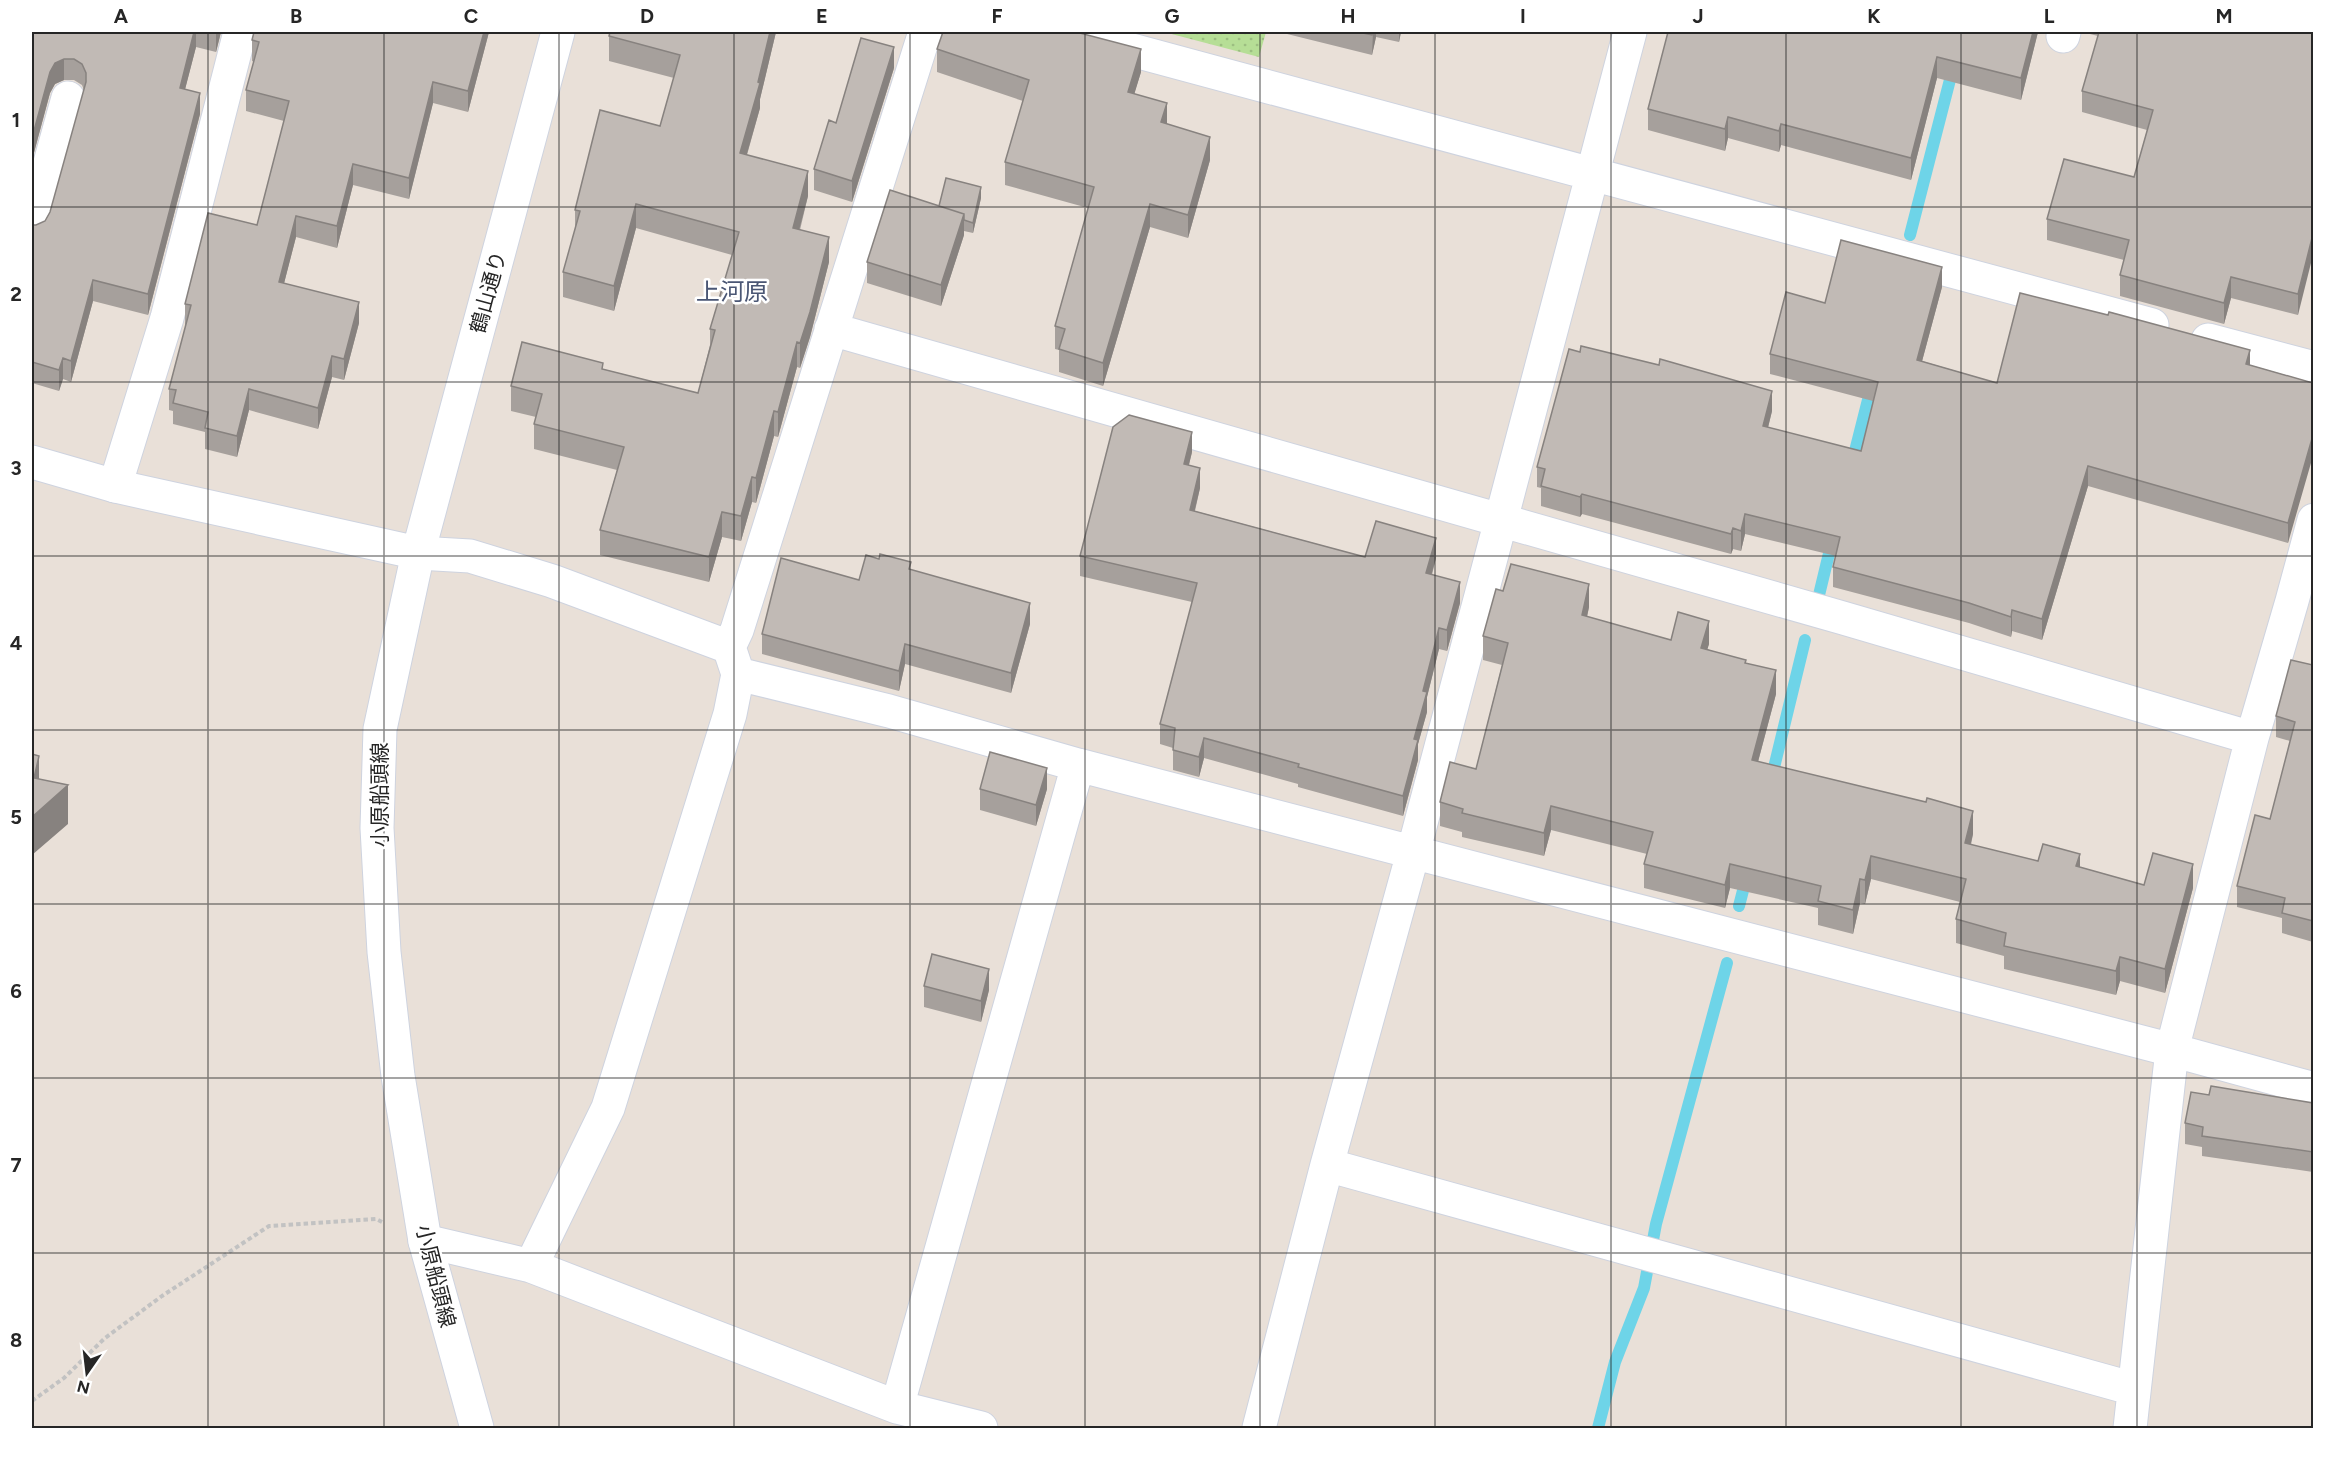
<svg xmlns="http://www.w3.org/2000/svg" width="2345" height="1460" viewBox="0 0 2345 1460" font-family="Figtree,'Noto Sans JP',sans-serif">
<style>
.park{fill:url(#park-dots)}
.lines{fill:none;stroke-linecap:round;stroke-linejoin:round}
.stream{stroke:#6ed4e8;stroke-width:12}
.street-casing{stroke:#ced3df;stroke-width:35}
.secondary-casing{stroke:#ced3df;stroke-width:35}
.path{stroke:#c2c2c2;stroke-width:4;stroke-dasharray:4.5 3;stroke-linecap:butt}
.street{stroke:#fff;stroke-width:33}
.secondary{stroke:#fff;stroke-width:33}
.wall{fill:#a6a09c}
.shaded-wall{fill:#87827f}
.building{fill:#c1bab5;stroke:#87827f;stroke-width:1.5}
.grid{fill:none;stroke:#262626;stroke-width:1.5;stroke-opacity:0.55}
.labels{text-anchor:middle;dominant-baseline:central;stroke-width:5;stroke-linejoin:round;paint-order:stroke}
.street-label{font-size:21px;fill:#262626;stroke:#fff}
.quarter-label{font-size:24px;fill:#4a5674;stroke:#fff}
.neatline{fill:none;stroke:#262626;stroke-width:2}
.grid-label{font-size:20px;text-anchor:middle;font-weight:bold;fill:#262626}
</style>
<defs>
<pattern id="park-dots" width="8" height="8" patternUnits="userSpaceOnUse" patternTransform="scale(1.5)"><rect width="8" height="8" fill="#b6de96"/><path d="M2 2h.1M6 6h.1" fill="none" stroke="#9cbe81" stroke-width="1.8" stroke-linecap="round"/></pattern>
</defs>
<rect width="100%" height="100%" fill="#e9e0d8"/>
<path class="park" d="M 1164,32 L 1266,32 L 1259,57 Z"/>
<g class="lines">
<path class="stream" d="M 1910,235 L 1953,68
M 1852,463 L 1872,384
M 1819,595 L 1832,541
M 1771,780 L 1805,640
M 1739,906 L 1747,875
M 1598,1428 L 1615,1362 L 1644,1288 L 1656,1224 L 1727,963"/>
<g class="street-casing">
<path id="street" d="M 1065,32 L 2152,325
M 2063,36 L 2064,32
M 32,228 L 68,98
M 831,329 L 1843,618 L 2252,738
M 2208,340 L 2314,368
M 115,486 L 167,318 L 240,32
M 418,553 L 470,556 L 552,581 L 729,647
M 738,674 L 889,711 L 1078,765 L 2172,1050 L 2314,1089
M 1327,1165 L 2134,1389
M 425,1241 L 531,1266 L 897,1407 L 981,1428
M 531,1266 L 608,1108 L 730,714 L 738,674 L 729,647 L 737,630 L 925,32
M 897,1407 L 1078,765
M 1259,1428 L 1327,1165 L 1413,853 L 1630,32
M 2130,1428 L 2172,1050 L 2252,738 L 2292,601 L 2314,520"/>
</g>
<g class="secondary-casing">
<path id="secondary" d="M 32,462 L 115,486 L 418,553
M 477,1428 L 425,1241 L 398,1076 L 384,952 L 377,828 L 380,729 L 418,553 L 558,32"/>
</g>
<path class="path" d="M 32,1401 L 64,1378 L 105,1338 L 162,1296 L 269,1226 L 376,1219 L 382,1222"/>
<use href="#street" class="street"/>
<use href="#secondary" class="secondary"/>
</g>
<path class="wall" d="M 32,32 L 221,32 L 216,52 L 196,47 L 185,89 L 200,114 L 148,315 L 93,301 L 71,382 L 63,379 L 59,391 L 32,383 L 32,225 L 36,225 L 45,221 L 50,212 L 84,90 L 82,85 L 74,80 L 64,80 L 55,84 L 50,93 L 32,160 Z
M 489,32 L 468,112 L 433,103 L 409,199 L 353,185 L 337,248 L 296,237 L 284,283 L 359,323 L 344,380 L 332,377 L 318,429 L 249,410 L 237,457 L 205,449 L 205,432 L 173,424 L 173,411 L 169,410 L 169,389 L 186,325 L 185,325 L 185,304 L 257,225 L 284,121 L 246,111 L 246,90 L 254,62 L 252,61 L 252,40 Z
M 776,32 L 760,99 L 760,108 L 747,155 L 808,196 L 800,230 L 829,262 L 810,337 L 800,368 L 797,367 L 778,437 L 774,436 L 756,503 L 752,502 L 741,541 L 722,537 L 709,582 L 600,555 L 600,530 L 617,470 L 534,449 L 534,424 L 536,417 L 511,411 L 511,386 L 603,369 L 698,393 L 710,345 L 710,329 L 732,255 L 636,228 L 614,311 L 563,297 L 563,272 L 575,230 L 575,210 L 660,126 L 674,78 L 609,61 L 609,36 Z
M 1279,32 L 1401,32 L 1399,42 L 1376,37 L 1372,55 Z
M 1668,32 L 2038,32 L 2021,100 L 1937,78 L 1911,180 L 1781,145 L 1779,152 L 1728,138 L 1725,151 L 1648,130 L 1648,109 Z
M 2082,32 L 2313,32 L 2298,315 L 2231,298 L 2224,324 L 2120,296 L 2120,275 L 2124,260 L 2047,240 L 2047,219 L 2134,177 L 2147,130 L 2082,112 L 2082,91 L 2098,36 Z
M 937,49 L 1141,72 L 1134,94 L 1167,124 L 1210,160 L 1188,238 L 1150,227 L 1103,386 L 1059,372 L 1059,350 L 1055,349 L 1055,326 L 1088,208 L 1005,185 L 1005,162 L 1023,101 L 937,72 Z
M 894,68 L 852,202 L 814,190 L 814,169 L 836,123 Z
M 981,198 L 973,233 L 964,231 L 964,235 L 941,306 L 867,283 L 867,262 L 939,206 Z
M 1942,287 L 1922,361 L 1997,383 L 2250,365 L 2313,383 L 2288,543 L 2088,486 L 2042,640 L 2012,631 L 2011,637 L 1969,623 L 1833,587 L 1833,567 L 1836,556 L 1745,534 L 1741,551 L 1733,549 L 1731,554 L 1582,514 L 1580,517 L 1541,506 L 1541,488 L 1537,487 L 1537,467 L 1772,411 L 1768,428 L 1861,451 L 1873,401 L 1770,374 L 1770,354 L 1825,303 Z
M 1192,452 L 1189,465 L 1200,488 L 1195,511 L 1365,557 L 1436,558 L 1432,575 L 1460,603 L 1447,651 L 1439,649 L 1427,697 L 1427,712 L 1418,744 L 1418,760 L 1403,816 L 1298,787 L 1298,784 L 1204,758 L 1199,777 L 1173,770 L 1173,748 L 1160,744 L 1160,724 L 1192,602 L 1080,576 L 1080,556 Z
M 911,570 L 1030,624 L 1011,693 L 905,664 L 899,691 L 762,654 L 762,634 L 859,580 Z
M 1503,591 L 1589,607 L 1587,617 L 1671,640 L 1709,644 L 1707,649 L 1746,663 L 1776,694 L 1758,762 L 1973,834 L 1971,845 L 2038,861 L 2080,867 L 2144,885 L 2193,888 L 2165,993 L 2120,981 L 2116,995 L 2004,969 L 2004,956 L 1956,943 L 1956,919 L 1960,902 L 1871,879 L 1865,904 L 1860,903 L 1853,934 L 1818,925 L 1818,908 L 1730,888 L 1725,908 L 1644,888 L 1644,864 L 1647,854 L 1551,830 L 1544,856 L 1462,837 L 1462,832 L 1440,826 L 1440,802 L 1476,769 L 1502,665 L 1483,660 L 1483,636 Z
M 2313,665 L 2313,942 L 2282,933 L 2282,918 L 2237,907 L 2237,886 L 2270,819 L 2290,741 L 2276,737 L 2276,716 Z
M 980,789 L 1047,789 L 1036,826 L 980,810 Z
M 924,986 L 989,990 L 981,1022 L 924,1007 Z
M 2209,1095 L 2313,1103 L 2313,1172 L 2202,1156 L 2202,1147 L 2185,1144 L 2185,1123 Z"/>
<path class="shaded-wall" d="M 194,32 L 196,32 L 196,47 L 180,109 L 180,88 Z
M 216,32 L 221,32 L 216,52 Z
M 484,32 L 489,32 L 468,112 L 468,91 Z
M 770,32 L 776,32 L 760,99 L 760,108 L 740,178 L 740,153 Z
M 1373,32 L 1376,32 L 1376,37 L 1372,55 Z
M 1399,32 L 1401,32 L 1399,42 Z
M 2033,32 L 2038,32 L 2021,100 L 2021,78 Z
M 894,47 L 894,68 L 852,202 L 852,181 Z
M 1141,49 L 1141,72 L 1128,115 L 1128,92 Z
M 1937,57 L 1937,78 L 1911,180 L 1911,158 Z
M 64,59 L 64,80 L 55,84 L 50,93 L 32,160 L 32,138 L 50,72 L 55,63 Z
M 433,82 L 433,103 L 409,199 L 409,178 Z
M 200,93 L 200,114 L 148,315 L 148,294 Z
M 1167,103 L 1167,126 L 1161,122 Z
M 1728,117 L 1728,138 L 1725,151 L 1725,129 Z
M 1781,124 L 1781,145 L 1779,152 L 1779,131 Z
M 1210,137 L 1210,160 L 1188,238 L 1188,215 Z
M 353,164 L 353,185 L 337,248 L 337,226 Z
M 808,171 L 808,196 L 793,253 L 793,228 Z
M 981,187 L 981,198 L 973,233 L 973,223 Z
M 636,204 L 636,228 L 614,311 L 614,286 Z
M 1150,204 L 1150,227 L 1103,386 L 1103,363 Z
M 964,214 L 964,235 L 941,306 L 941,285 Z
M 296,216 L 296,237 L 279,303 L 279,282 Z
M 2313,234 L 2313,255 L 2298,315 L 2298,294 Z
M 829,237 L 829,262 L 810,337 L 800,368 L 800,343 Z
M 1942,267 L 1942,287 L 1917,380 L 1917,360 Z
M 2231,277 L 2231,298 L 2224,324 L 2224,303 Z
M 93,280 L 93,301 L 71,382 L 71,361 Z
M 359,302 L 359,323 L 344,380 L 344,359 Z
M 797,342 L 797,367 L 778,437 L 778,412 Z
M 2250,350 L 2250,370 L 2246,364 Z
M 332,356 L 332,377 L 318,429 L 318,408 Z
M 63,358 L 63,379 L 59,391 L 59,370 Z
M 249,389 L 249,410 L 237,457 L 237,436 Z
M 1772,391 L 1772,411 L 1763,447 L 1763,426 Z
M 774,411 L 774,436 L 756,503 L 756,478 Z
M 1192,432 L 1192,452 L 1184,484 L 1184,464 Z
M 2313,435 L 2313,456 L 2288,543 L 2288,523 Z
M 2088,466 L 2088,486 L 2042,640 L 2042,619 Z
M 1200,468 L 1200,488 L 1190,530 L 1190,510 Z
M 752,477 L 752,502 L 741,541 L 741,516 Z
M 1582,494 L 1582,514 L 1580,517 L 1580,497 Z
M 722,512 L 722,537 L 709,582 L 709,557 Z
M 1745,514 L 1745,534 L 1741,551 L 1741,531 Z
M 1733,528 L 1733,549 L 1731,554 L 1731,534 Z
M 1436,538 L 1436,558 L 1426,594 L 1426,573 Z
M 1460,582 L 1460,603 L 1447,651 L 1447,630 Z
M 1589,584 L 1589,607 L 1582,639 L 1582,615 Z
M 1030,603 L 1030,624 L 1011,693 L 1011,673 Z
M 2012,610 L 2012,631 L 2011,637 L 2011,617 Z
M 1709,621 L 1709,644 L 1701,671 L 1701,648 Z
M 1439,628 L 1439,649 L 1427,697 L 1427,712 L 1418,744 L 1418,760 L 1403,816 L 1403,796 L 1414,739 L 1423,691 Z
M 905,644 L 905,664 L 899,691 L 899,671 Z
M 1776,670 L 1776,694 L 1752,784 L 1752,760 Z
M 1204,738 L 1204,758 L 1199,777 L 1199,757 Z
M 39,756 L 39,794 L 68,785 L 68,824 L 32,855 L 32,817 L 34,778 Z
M 1047,768 L 1047,789 L 1036,826 L 1036,805 Z
M 1551,806 L 1551,830 L 1544,856 L 1544,833 Z
M 1973,811 L 1973,834 L 1965,867 L 1965,843 Z
M 2080,854 L 2080,877 L 2076,866 Z
M 1871,856 L 1871,879 L 1865,904 L 1865,880 Z
M 1730,864 L 1730,888 L 1725,908 L 1725,885 Z
M 2193,864 L 2193,888 L 2165,993 L 2165,969 Z
M 1860,879 L 1860,903 L 1853,934 L 1853,910 Z
M 2120,957 L 2120,981 L 2116,995 L 2116,971 Z
M 989,969 L 989,990 L 981,1022 L 981,1001 Z"/>
<path class="building" d="M 32,32 L 194,32 L 180,88 L 200,93 L 148,294 L 93,280 L 71,361 L 63,358 L 59,370 L 32,362 L 32,225 L 36,225 L 45,221 L 50,212 L 86,82 L 86,73 L 82,64 L 74,59 L 64,59 L 55,63 L 50,72 L 32,138 Z
M 254,32 L 484,32 L 468,91 L 433,82 L 409,178 L 353,164 L 337,226 L 296,216 L 279,282 L 359,302 L 344,359 L 332,356 L 318,408 L 249,389 L 237,436 L 205,428 L 208,412 L 173,403 L 176,390 L 169,389 L 191,305 L 185,304 L 208,213 L 257,225 L 289,101 L 246,90 L 259,42 L 252,40 Z
M 610,32 L 770,32 L 758,82 L 760,83 L 740,153 L 808,171 L 793,228 L 829,237 L 810,312 L 800,343 L 797,342 L 778,412 L 774,411 L 756,478 L 752,477 L 741,516 L 722,512 L 709,557 L 600,530 L 624,447 L 534,424 L 542,394 L 511,386 L 522,342 L 603,363 L 602,369 L 698,393 L 715,330 L 710,329 L 739,232 L 636,204 L 614,286 L 563,272 L 580,211 L 575,210 L 600,110 L 660,126 L 680,55 L 609,36 Z
M 943,32 L 1076,32 L 1141,49 L 1128,92 L 1167,103 L 1161,122 L 1210,137 L 1188,215 L 1150,204 L 1103,363 L 1059,349 L 1065,329 L 1055,326 L 1094,187 L 1005,162 L 1029,80 L 937,49 Z
M 1358,32 L 1373,32 L 1372,35 Z
M 1668,32 L 2033,32 L 2021,78 L 1937,57 L 1911,158 L 1781,124 L 1779,131 L 1728,117 L 1725,129 L 1648,109 Z
M 2099,32 L 2313,32 L 2313,234 L 2298,294 L 2231,277 L 2224,303 L 2120,275 L 2129,240 L 2047,219 L 2064,159 L 2134,177 L 2153,110 L 2082,91 Z
M 861,38 L 894,47 L 852,181 L 814,169 L 829,120 L 836,123 Z
M 946,178 L 981,187 L 973,223 L 964,220 L 964,214 L 939,206 Z
M 890,190 L 964,214 L 941,285 L 867,262 Z
M 1841,240 L 1942,267 L 1917,360 L 1997,383 L 2020,293 L 2108,315 L 2109,312 L 2250,350 L 2246,364 L 2313,383 L 2313,435 L 2288,523 L 2088,466 L 2042,619 L 2012,610 L 2011,617 L 1969,603 L 1833,567 L 1840,537 L 1745,514 L 1741,531 L 1733,528 L 1731,534 L 1582,494 L 1580,497 L 1541,486 L 1545,469 L 1537,467 L 1569,349 L 1580,352 L 1581,346 L 1659,365 L 1660,359 L 1772,391 L 1763,426 L 1861,451 L 1878,382 L 1770,354 L 1786,292 L 1825,303 Z
M 1129,415 L 1192,432 L 1184,464 L 1200,468 L 1190,510 L 1365,557 L 1376,521 L 1436,538 L 1426,573 L 1460,582 L 1447,630 L 1439,628 L 1423,691 L 1427,692 L 1414,739 L 1418,740 L 1403,796 L 1298,767 L 1299,764 L 1204,738 L 1199,757 L 1173,750 L 1175,728 L 1160,724 L 1197,583 L 1080,556 L 1113,427 Z
M 880,554 L 911,562 L 909,569 L 1030,603 L 1011,673 L 905,644 L 899,671 L 762,634 L 781,558 L 859,580 L 866,555 L 879,559 Z
M 1511,564 L 1589,584 L 1582,615 L 1671,640 L 1678,612 L 1709,621 L 1701,648 L 1746,660 L 1745,663 L 1776,670 L 1752,760 L 1926,802 L 1927,798 L 1973,811 L 1965,843 L 2038,861 L 2043,844 L 2080,854 L 2076,866 L 2144,885 L 2153,853 L 2193,864 L 2165,969 L 2120,957 L 2116,971 L 2004,946 L 2006,933 L 1956,919 L 1966,879 L 1871,856 L 1865,880 L 1860,879 L 1853,910 L 1818,901 L 1821,886 L 1730,864 L 1725,885 L 1644,864 L 1653,832 L 1551,806 L 1544,833 L 1462,813 L 1463,809 L 1440,802 L 1450,762 L 1476,769 L 1508,643 L 1483,636 L 1496,589 L 1503,591 Z
M 2291,660 L 2313,665 L 2313,921 L 2282,913 L 2285,898 L 2237,886 L 2255,815 L 2270,819 L 2295,722 L 2276,716 Z
M 990,752 L 1047,768 L 1036,805 L 980,789 Z
M 32,754 L 39,756 L 34,778 L 68,785 L 32,817 Z
M 932,954 L 989,969 L 981,1001 L 924,986 Z
M 2211,1086 L 2313,1103 L 2313,1152 L 2202,1136 L 2203,1127 L 2185,1123 L 2191,1092 L 2209,1095 Z"/>
<path class="grid" d="M 208,32 L 208,1428M 384,32 L 384,1428M 559,32 L 559,1428M 734,32 L 734,1428M 910,32 L 910,1428M 1085,32 L 1085,1428M 1260,32 L 1260,1428M 1435,32 L 1435,1428M 1611,32 L 1611,1428M 1786,32 L 1786,1428M 1961,32 L 1961,1428M 2137,32 L 2137,1428M 32,207 L 2314,207M 32,382 L 2314,382M 32,556 L 2314,556M 32,730 L 2314,730M 32,904 L 2314,904M 32,1078 L 2314,1078M 32,1253 L 2314,1253"/>
<g class="labels">
<g class="street-label">
<text transform="translate(488 292) rotate(-75)">鶴山通り</text>
<text transform="translate(379 795) rotate(-90)">小原船頭線</text>
<text transform="translate(436 1276) rotate(76)">小原船頭線</text>
</g>
<g class="quarter-label">
<text x="732" y="291">上河原</text>
</g>
</g>
<rect width="2345" height="1460" fill="none" stroke="#ffffff" stroke-width="66"/>
<g transform="translate(87 1373) rotate(194)" stroke="#ffffff" stroke-width="4.5" paint-order="stroke">
<path d="M0-4.5L10 22L0 15L-10 22Z" fill="#262626"/>
<text y="-9" font-size="16" font-weight="bold" text-anchor="middle" fill="#262626">N</text>
</g>
<rect x="33" y="33" width="2279" height="1394" class="neatline"/>
<g class="grid-label">
<text x="121" y="23">A</text>
<text x="296" y="23">B</text>
<text x="471" y="23">C</text>
<text x="647" y="23">D</text>
<text x="822" y="23">E</text>
<text x="997" y="23">F</text>
<text x="1172" y="23">G</text>
<text x="1348" y="23">H</text>
<text x="1523" y="23">I</text>
<text x="1698" y="23">J</text>
<text x="1874" y="23">K</text>
<text x="2049" y="23">L</text>
<text x="2224" y="23">M</text>
<text x="16" y="127">1</text>
<text x="16" y="301">2</text>
<text x="16" y="475">3</text>
<text x="16" y="650">4</text>
<text x="16" y="824">5</text>
<text x="16" y="998">6</text>
<text x="16" y="1172">7</text>
<text x="16" y="1347">8</text>
</g>
</svg>
